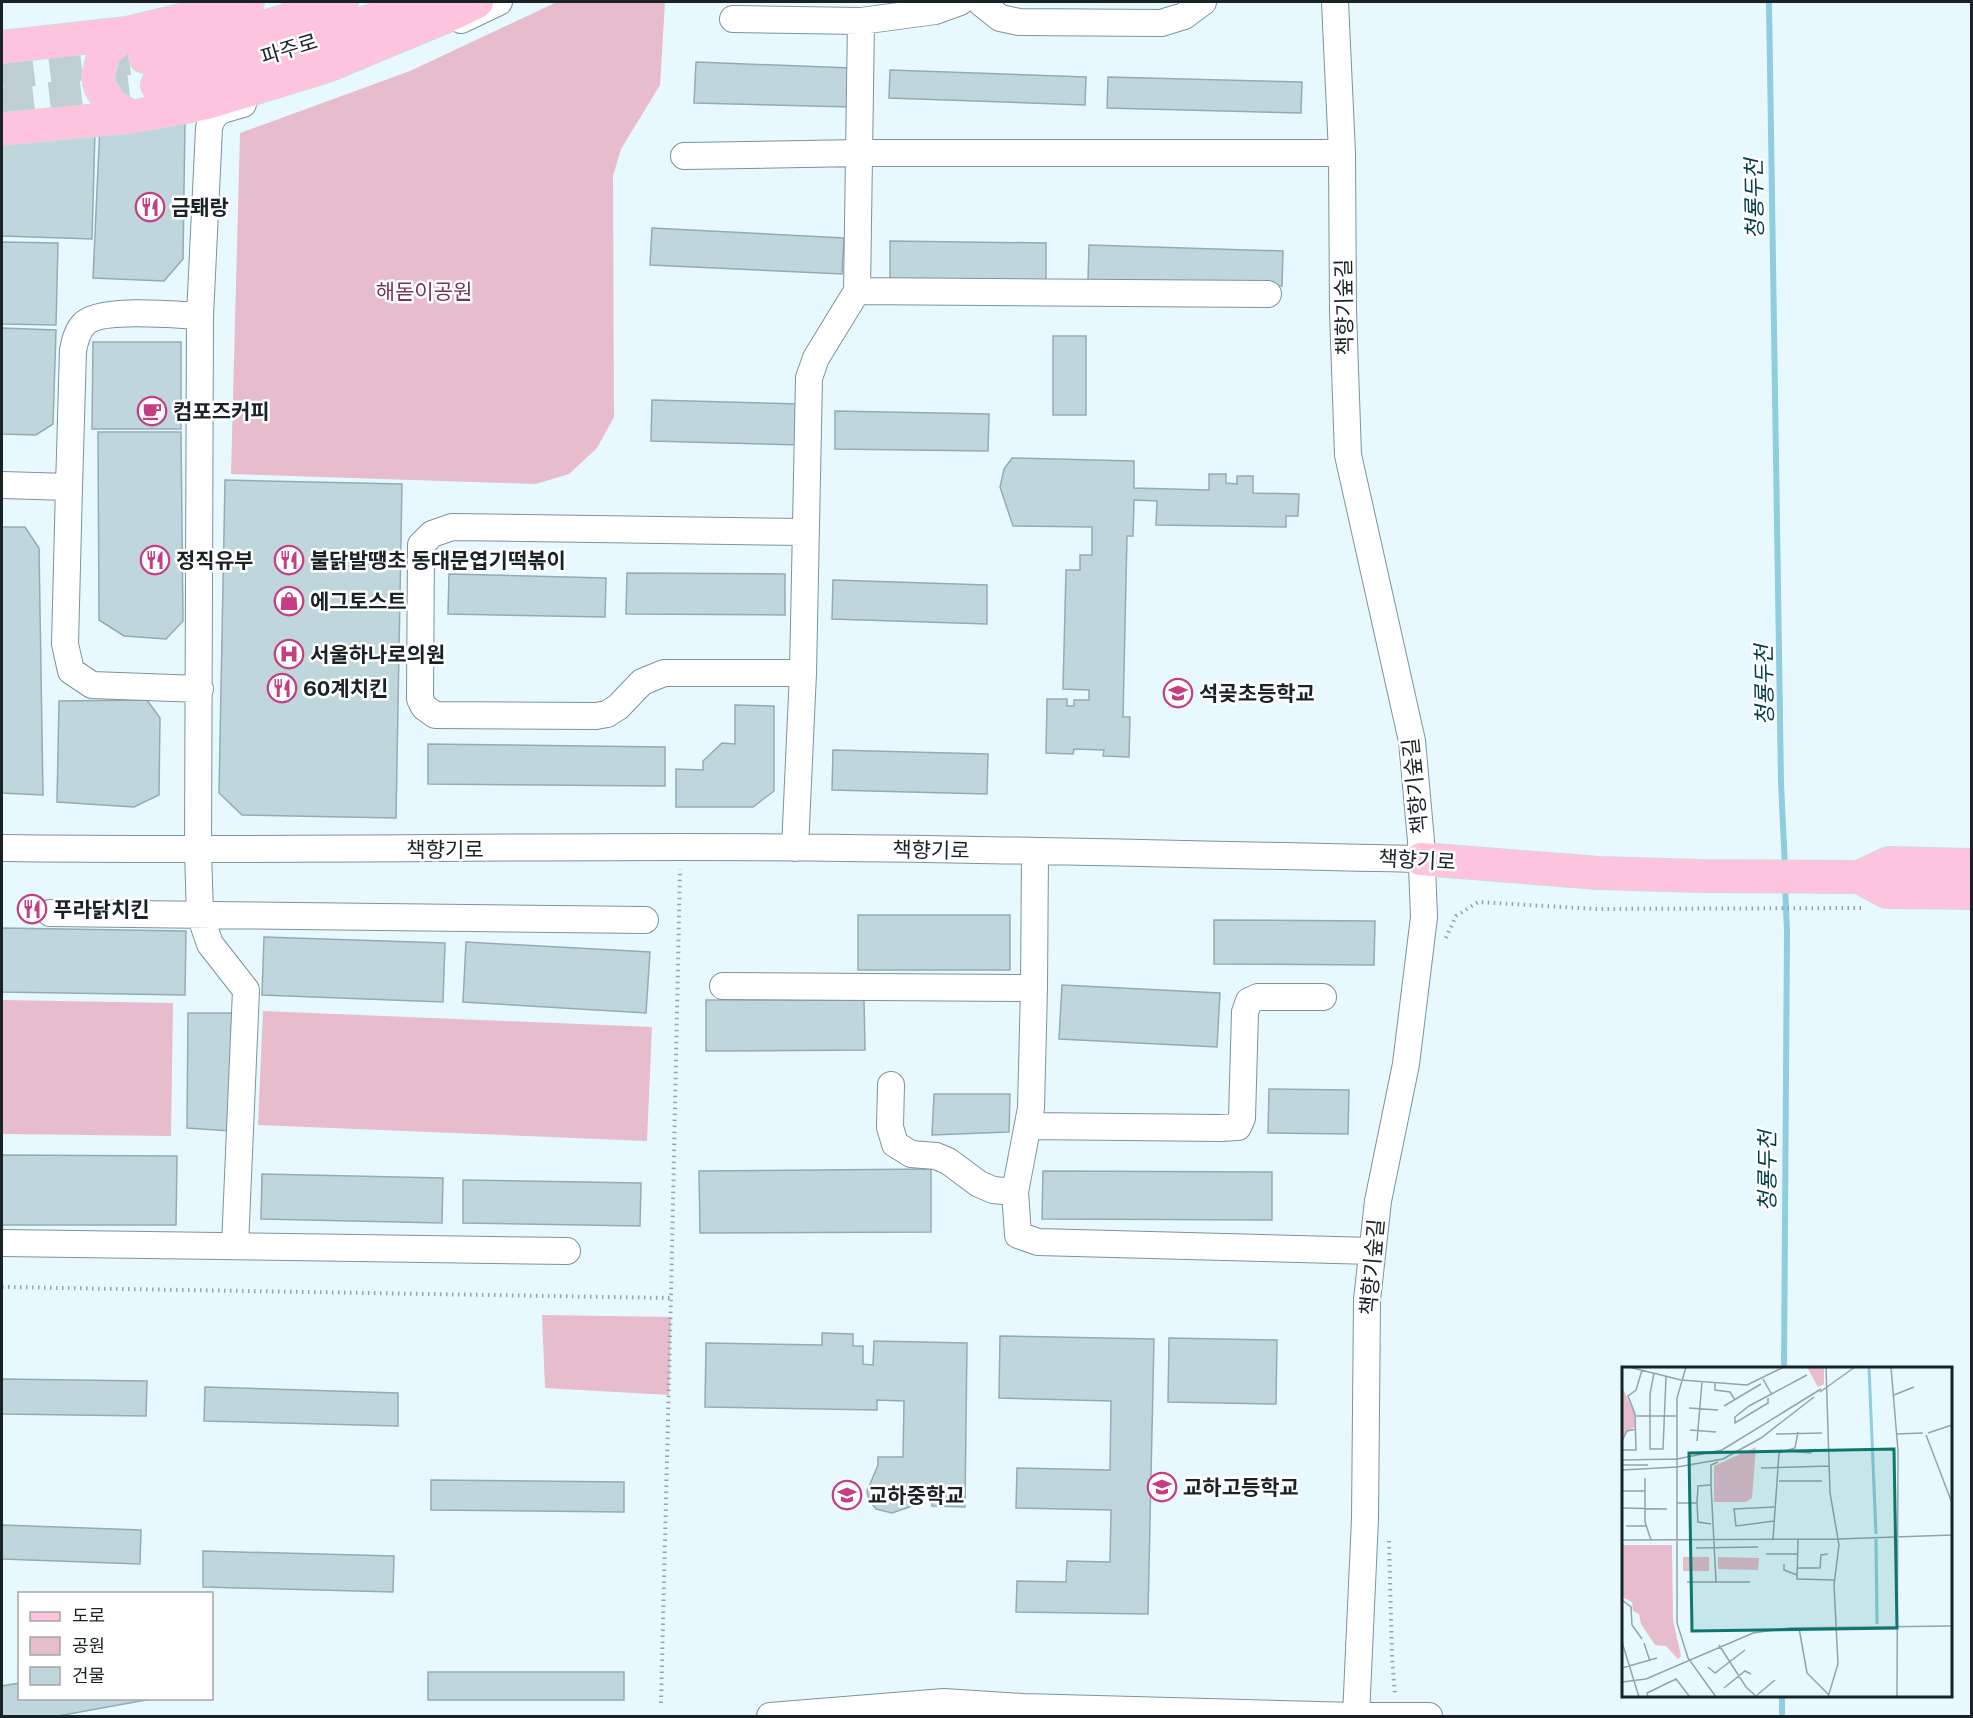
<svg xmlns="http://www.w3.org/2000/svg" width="1973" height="1718" viewBox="0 0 1973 1718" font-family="'Public Sans','Noto Sans KR',sans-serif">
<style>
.green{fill:#e7bccc}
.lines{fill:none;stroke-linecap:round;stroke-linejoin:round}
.stream{stroke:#90cddf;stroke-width:6}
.building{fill:#c0d6dd;stroke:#95abb2;stroke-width:1.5}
.major-tunnel{stroke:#beced3;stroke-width:32;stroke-dasharray:32 16;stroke-linecap:butt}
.minor-casing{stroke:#7e939a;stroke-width:28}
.major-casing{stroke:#d6d7d8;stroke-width:34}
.path{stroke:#95a4a8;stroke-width:4;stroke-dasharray:1.5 4.5;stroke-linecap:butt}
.minor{stroke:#fff;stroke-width:26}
.major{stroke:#ffc4dd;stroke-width:32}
.labels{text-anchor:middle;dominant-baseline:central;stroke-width:5;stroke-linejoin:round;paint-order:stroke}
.street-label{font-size:21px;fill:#192225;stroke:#fff}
.poi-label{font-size:21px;font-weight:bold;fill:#192225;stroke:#fff;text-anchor:start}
.park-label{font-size:21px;fill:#773653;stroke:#fff}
.water-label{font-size:22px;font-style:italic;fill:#013c49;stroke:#fff}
.inset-river{fill:none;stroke:#90cddf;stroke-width:3}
.inset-road{fill:none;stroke:#95a3a8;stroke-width:1.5}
.view{fill:#0f766e;fill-opacity:0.15;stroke:#0f766e;stroke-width:3}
.inset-edge{fill:none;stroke:#192225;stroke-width:3}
</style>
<rect width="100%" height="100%" fill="#e7f9ff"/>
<path class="green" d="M 557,2 L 665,2 L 660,85 L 621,149 L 613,176 L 614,417 L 597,448 L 569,474 L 536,484 L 231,474 L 240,133 L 410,71 Z
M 2,1000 L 173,1003 L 171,1136 L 2,1134 Z
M 263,1011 L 652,1027 L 647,1141 L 258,1125 Z
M 542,1315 L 671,1317 L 669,1395 L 545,1388 Z"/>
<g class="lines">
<path class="stream" d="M 1769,2 L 1781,783 L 1785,867
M 1784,1368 L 1787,931 L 1785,886
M 1782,1716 L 1782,1696"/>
</g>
<path class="building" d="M 696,62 L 851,68 L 850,107 L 694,103 Z
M 890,70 L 1086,77 L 1085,105 L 889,98 Z
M 1108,77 L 1302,82 L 1301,113 L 1107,108 Z
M 185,120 L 183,259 L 164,281 L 93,278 L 100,125 Z
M 95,131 L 92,239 L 2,236 L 2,136 Z
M 652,228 L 844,238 L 842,274 L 650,265 Z
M 890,241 L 1046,243 L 1046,284 L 890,282 Z
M 2,242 L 58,243 L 56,325 L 2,324 Z
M 1089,245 L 1283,251 L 1282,286 L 1088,281 Z
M 2,328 L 56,330 L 53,424 L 36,435 L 2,434 Z
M 1053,336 L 1086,336 L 1086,415 L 1053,415 Z
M 93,342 L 181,342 L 181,429 L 92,429 Z
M 652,400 L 802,404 L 801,445 L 651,441 Z
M 835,411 L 989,414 L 988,451 L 835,449 Z
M 98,432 L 181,432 L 183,621 L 166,639 L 124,636 L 99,620 Z
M 1012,458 L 1134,461 L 1134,488 L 1209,490 L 1209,474 L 1226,474 L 1226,483 L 1237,484 L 1237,476 L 1253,476 L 1253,493 L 1299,494 L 1298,516 L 1286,516 L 1286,527 L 1156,525 L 1157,501 L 1134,500 L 1133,536 L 1127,536 L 1123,717 L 1130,717 L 1129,757 L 1103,756 L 1104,750 L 1074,749 L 1073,754 L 1046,753 L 1047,699 L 1067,699 L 1067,706 L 1074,706 L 1074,700 L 1089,700 L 1089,690 L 1063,689 L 1066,570 L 1080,570 L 1080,555 L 1092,555 L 1092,527 L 1013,526 L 1000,487 L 1004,469 Z
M 225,480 L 402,484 L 396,818 L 242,815 L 219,793 Z
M 2,527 L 25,527 L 39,548 L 43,795 L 2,793 Z
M 627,573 L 785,574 L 785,615 L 626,614 Z
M 449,574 L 606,578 L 605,617 L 448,614 Z
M 833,580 L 987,585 L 987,624 L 832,619 Z
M 147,700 L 160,718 L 159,795 L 134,807 L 57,802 L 59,701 Z
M 735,705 L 774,706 L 774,791 L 753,807 L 676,807 L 676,769 L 703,770 L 703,761 L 722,743 L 735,744 Z
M 428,744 L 665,747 L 665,786 L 428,784 Z
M 833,750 L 988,754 L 987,794 L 832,790 Z
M 858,915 L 1010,915 L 1010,970 L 858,970 Z
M 1214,920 L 1375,921 L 1374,965 L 1214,964 Z
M 2,928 L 186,931 L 185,995 L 2,992 Z
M 264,937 L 445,943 L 443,1002 L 262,995 Z
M 466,942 L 650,952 L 646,1013 L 463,1002 Z
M 1062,985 L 1220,993 L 1217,1047 L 1059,1039 Z
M 706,1000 L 864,1000 L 865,1050 L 706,1051 Z
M 188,1013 L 234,1013 L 230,1131 L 187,1128 Z
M 1269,1089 L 1349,1090 L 1348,1134 L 1268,1133 Z
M 934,1094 L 1010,1094 L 1009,1132 L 932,1135 Z
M 2,1155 L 177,1156 L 176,1225 L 2,1225 Z
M 931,1169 L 931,1232 L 700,1233 L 699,1171 Z
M 1043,1171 L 1272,1172 L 1272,1220 L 1042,1219 Z
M 262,1174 L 443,1178 L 442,1223 L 261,1219 Z
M 463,1180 L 641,1183 L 640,1226 L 463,1223 Z
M 822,1333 L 853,1334 L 853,1346 L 863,1346 L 863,1364 L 873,1365 L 874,1341 L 967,1343 L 965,1507 L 932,1506 L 932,1491 L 915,1505 L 892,1513 L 876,1509 L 869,1500 L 867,1491 L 878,1465 L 878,1457 L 903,1457 L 904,1401 L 877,1400 L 877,1410 L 705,1407 L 706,1343 L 822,1345 Z
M 1000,1336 L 1154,1339 L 1148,1614 L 1016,1612 L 1017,1581 L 1066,1582 L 1067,1561 L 1110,1562 L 1111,1510 L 1016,1508 L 1017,1468 L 1110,1470 L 1111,1401 L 999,1398 Z
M 1169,1338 L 1277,1340 L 1276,1404 L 1168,1402 Z
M 2,1379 L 147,1381 L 146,1416 L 2,1414 Z
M 205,1387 L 398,1393 L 398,1426 L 204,1421 Z
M 431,1480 L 624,1482 L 624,1512 L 431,1510 Z
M 2,1525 L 141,1530 L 140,1564 L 2,1559 Z
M 203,1551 L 394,1556 L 393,1592 L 203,1587 Z
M 428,1672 L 624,1672 L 624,1700 L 428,1700 Z
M 20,1683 L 20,1698 L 157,1698 L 58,1716 L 2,1716 L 2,1686 Z"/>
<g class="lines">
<path class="major-tunnel" d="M 2,74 L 145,57
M 2,104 L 157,85"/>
<g class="minor-casing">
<path id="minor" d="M 980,2 L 1000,18 L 1019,22 L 1161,23 L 1184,16 L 1203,2
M 1335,2 L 1342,153 L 1343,311 L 1348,455 L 1412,741 L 1421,841 L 1424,917 L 1406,1064 L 1378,1201 L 1367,1300 L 1365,1519 L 1356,1716
M 733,19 L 861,21
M 461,20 L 499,2
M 684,156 L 859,153 L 1342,153
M 857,291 L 1268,294
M 2,485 L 69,487 L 65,644 L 71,671 L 92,685 L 200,689
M 69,487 L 73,350 C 75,341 77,331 84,324 C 100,307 176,315 200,316
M 803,673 L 664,673 L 642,682 L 618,707 L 607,714 L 596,716 L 435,715 L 424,707 L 420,699 L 421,545 L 432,534 L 452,527 L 806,532
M 2,848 C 227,851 453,847 679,847 C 926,847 1173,854 1421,859
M 795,848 L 803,673 L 809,378 L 816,358 L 857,291 L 861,21 L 935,11 L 960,2
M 1035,851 L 1034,988 L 1031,1108 L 1015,1192 L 1018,1235 L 1038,1242 L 1372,1251
M 50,913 L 645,920
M 723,986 L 1034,988
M 891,1085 L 890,1127 L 895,1144 L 911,1154 L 936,1156 L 948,1161 L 979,1184 L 993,1190 L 1015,1192
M 1028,1126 L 1220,1128 L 1238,1127 L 1242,1118 L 1245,1012 L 1249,1001 L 1258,997 L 1323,997
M 2,1243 L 567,1251
M 235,1246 L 246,990 L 210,944 L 200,915 L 198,851 L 200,316 L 209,128 C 214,108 225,110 243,104
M 770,1716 L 944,1702 L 1023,1707 L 1356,1716 L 1429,1716"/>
</g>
<g class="major-casing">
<path id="major" d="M 127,33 L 104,52 L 98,77 L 100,86 L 110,104 L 131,117
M 2,47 L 127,33 L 206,14 L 248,2
M 145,57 L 240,35 L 342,2
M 157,85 L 247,62 L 334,35 L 417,2
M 2,129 L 131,117 L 207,103 L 327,66 L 459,11 L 477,2
M 1421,859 L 1599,873 L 1700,876 L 1859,877 L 1889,863 L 1972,865
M 1859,877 L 1887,892 L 1972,893"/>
</g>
<path class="path" d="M 1446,938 L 1456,916 L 1478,902 L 1596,909 L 1861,908
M 2,1287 L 671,1298
M 1389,1541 L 1392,1657 L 1395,1695
M 661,1703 L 671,1298 L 680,869"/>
<use href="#minor" class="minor"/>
<use href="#major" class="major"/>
</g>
<defs>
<g id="restaurant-ring" transform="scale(1.5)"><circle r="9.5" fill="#fff" stroke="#c43e81" stroke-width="1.5"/><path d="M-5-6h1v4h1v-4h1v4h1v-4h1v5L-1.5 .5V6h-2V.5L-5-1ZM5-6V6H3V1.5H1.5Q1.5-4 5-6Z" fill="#c43e81"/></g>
<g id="cafe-ring" transform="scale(1.5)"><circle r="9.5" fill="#fff" stroke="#c43e81" stroke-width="1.5"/><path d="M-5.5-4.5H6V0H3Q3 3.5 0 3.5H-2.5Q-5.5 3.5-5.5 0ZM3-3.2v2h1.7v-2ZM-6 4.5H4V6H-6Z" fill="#c43e81"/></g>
<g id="shop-ring" transform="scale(1.5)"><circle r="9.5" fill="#fff" stroke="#c43e81" stroke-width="1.5"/><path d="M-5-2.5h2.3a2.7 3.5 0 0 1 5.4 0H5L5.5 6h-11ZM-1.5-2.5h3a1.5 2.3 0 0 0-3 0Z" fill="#c43e81"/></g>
<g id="hospital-ring" transform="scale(1.5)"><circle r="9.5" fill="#fff" stroke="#c43e81" stroke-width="1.5"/><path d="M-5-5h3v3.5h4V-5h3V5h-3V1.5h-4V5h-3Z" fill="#c43e81"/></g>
<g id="school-ring" transform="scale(1.5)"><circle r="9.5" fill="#fff" stroke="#c43e81" stroke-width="1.5"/><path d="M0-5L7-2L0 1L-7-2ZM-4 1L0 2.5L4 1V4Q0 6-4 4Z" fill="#c43e81"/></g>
</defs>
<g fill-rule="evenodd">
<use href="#restaurant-ring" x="150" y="207"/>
<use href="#cafe-ring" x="152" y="411"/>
<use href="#restaurant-ring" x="155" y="560"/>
<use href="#restaurant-ring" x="289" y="560"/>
<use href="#shop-ring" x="289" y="601"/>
<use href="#hospital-ring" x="289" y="654"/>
<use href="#restaurant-ring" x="282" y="688"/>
<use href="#school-ring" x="1178" y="693"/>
<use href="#restaurant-ring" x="32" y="909"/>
<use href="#school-ring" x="1162" y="1487"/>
<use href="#school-ring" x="847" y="1495"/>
</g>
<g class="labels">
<g class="street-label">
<text transform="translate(289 49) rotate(-17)">파주로</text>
<text transform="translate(1344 307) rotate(-91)">책향기숲길</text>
<text transform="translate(1415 786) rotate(-96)">책향기숲길</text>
<text x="445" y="849">책향기로</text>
<text transform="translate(931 850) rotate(1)">책향기로</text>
<text transform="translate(1417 860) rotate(3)">책향기로</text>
<text transform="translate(1372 1267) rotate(-85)">책향기숲길</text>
</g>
<g class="poi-label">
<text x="171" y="207">금퇘랑</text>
<text x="173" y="411">컴포즈커피</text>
<text x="176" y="560">정직유부</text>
<text x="310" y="560">불닭발땡초 동대문엽기떡볶이</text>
<text x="310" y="601">에그토스트</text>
<text x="310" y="654">서울하나로의원</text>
<text x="303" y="688">60계치킨</text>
<text x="1199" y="693">석곶초등학교</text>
<text x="53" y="909">푸라닭치킨</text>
<text x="1183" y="1487">교하고등학교</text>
<text x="868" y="1495">교하중학교</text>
</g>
<g class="park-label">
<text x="424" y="291">해돋이공원</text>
</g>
<g class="water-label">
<text transform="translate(1754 199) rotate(-91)">청룡두천</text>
<text transform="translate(1764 685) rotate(-91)">청룡두천</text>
<text transform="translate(1767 1171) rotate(-90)">청룡두천</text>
</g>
</g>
<g transform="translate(1622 1367)">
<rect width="330" height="330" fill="#e7f9ff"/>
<path d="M 185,0 L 202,0 L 202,17 L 196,20 ZM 0,20 L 12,45 L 13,60 L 5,64 L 0,73 ZM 134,80 L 130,131 L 124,135 L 92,135 L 92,99 ZM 0,178 L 50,178 L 51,253 L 59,289 L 56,292 L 44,279 L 33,278 L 19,257 L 17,247 L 11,244 L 10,235 L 0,230 ZM 61,190 L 87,190 L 87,204 L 61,204 ZM 96,190 L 137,191 L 136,203 L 96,202 Z" fill="#e7bccc"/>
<path class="inset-river" d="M 247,0 L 254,167M 254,172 L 255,257"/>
<path class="inset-road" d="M 7,0 L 59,13 L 125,18 L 162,0M 64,0 L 55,31 L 55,256 L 66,291 L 94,330M 92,0 L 124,0M 204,0 L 208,126 L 217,178 L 212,218 L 216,297 L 206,330M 269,0 L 276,84 L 275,330M 32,6 L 28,27 L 28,82 L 41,82 L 44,10M 141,12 L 150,28M 93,16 L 93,23 L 108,25 L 113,33M 198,25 L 233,0M 272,28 L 292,20M 146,31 L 146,36 L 113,56 L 113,50 L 127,39 L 185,8M 102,39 L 139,17M 67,41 L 96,43M 14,49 L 55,49M 68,63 L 94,65M 306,66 L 330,58M 154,67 L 200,66M 274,67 L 301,66M 304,68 L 330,136M 0,74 L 5,64 L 14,62M 75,74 L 80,15M 0,83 L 14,83 L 13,47 L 6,29 L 14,23 L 20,3M 168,84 L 188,86 L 194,82M 0,93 L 55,92 L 100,83 L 199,22M 0,98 L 26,98M 139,101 L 207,99M 0,103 L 55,100 L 101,92 L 139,71 L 192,30M 23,111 L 23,155 L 29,173M 157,114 L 200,114M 0,124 L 23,124M 55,136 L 75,136 L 76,155 L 89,157M 75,136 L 76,119 L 88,118M 0,141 L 45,142M 152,154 L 114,159 L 112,142 L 152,140M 4,159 L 24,159M 151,172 L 157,86 L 173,81 L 176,65M 176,172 L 175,212 L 212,213M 216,172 L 330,168M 0,173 L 216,172M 74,181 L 136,180M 144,187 L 176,187M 162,197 L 162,203 L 175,208M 176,201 L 198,201 L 199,188 L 206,187M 65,215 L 128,215M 94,215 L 89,118 L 89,98 L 96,95M 0,233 L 9,240 L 10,258 L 20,272M 177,261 L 185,306 L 207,328M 0,275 L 17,330M 22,276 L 28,294M 97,278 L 124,320 L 135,330M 86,300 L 93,306 L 123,283M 0,301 L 35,291M 0,315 L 24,312 L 131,266 L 168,261 L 330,259M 102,321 L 123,304 L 129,307M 135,328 L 153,313M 26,330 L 25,326 L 54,312 L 68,330"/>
<path class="view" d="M 272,82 L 275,261 L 70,264 L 67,86 Z"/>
<rect width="330" height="330" class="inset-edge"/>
</g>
<rect width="1973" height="1718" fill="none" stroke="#192225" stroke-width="6"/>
<rect x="18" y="1592" width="195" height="108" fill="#ffffff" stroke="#a3a7a8" stroke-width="1.5"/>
<rect x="30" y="1612" width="30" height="9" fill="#ffc4dd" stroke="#a3a7a8" stroke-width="1.5"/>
<text x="72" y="1622" font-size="18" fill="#192225">도로</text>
<rect x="30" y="1637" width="30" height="18" fill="#e7bccc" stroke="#a3a7a8" stroke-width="1.5"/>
<text x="72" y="1652" font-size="18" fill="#192225">공원</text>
<rect x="30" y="1667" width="30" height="18" fill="#c0d6dd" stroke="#a3a7a8" stroke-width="1.5"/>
<text x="72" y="1682" font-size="18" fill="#192225">건물</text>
</svg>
